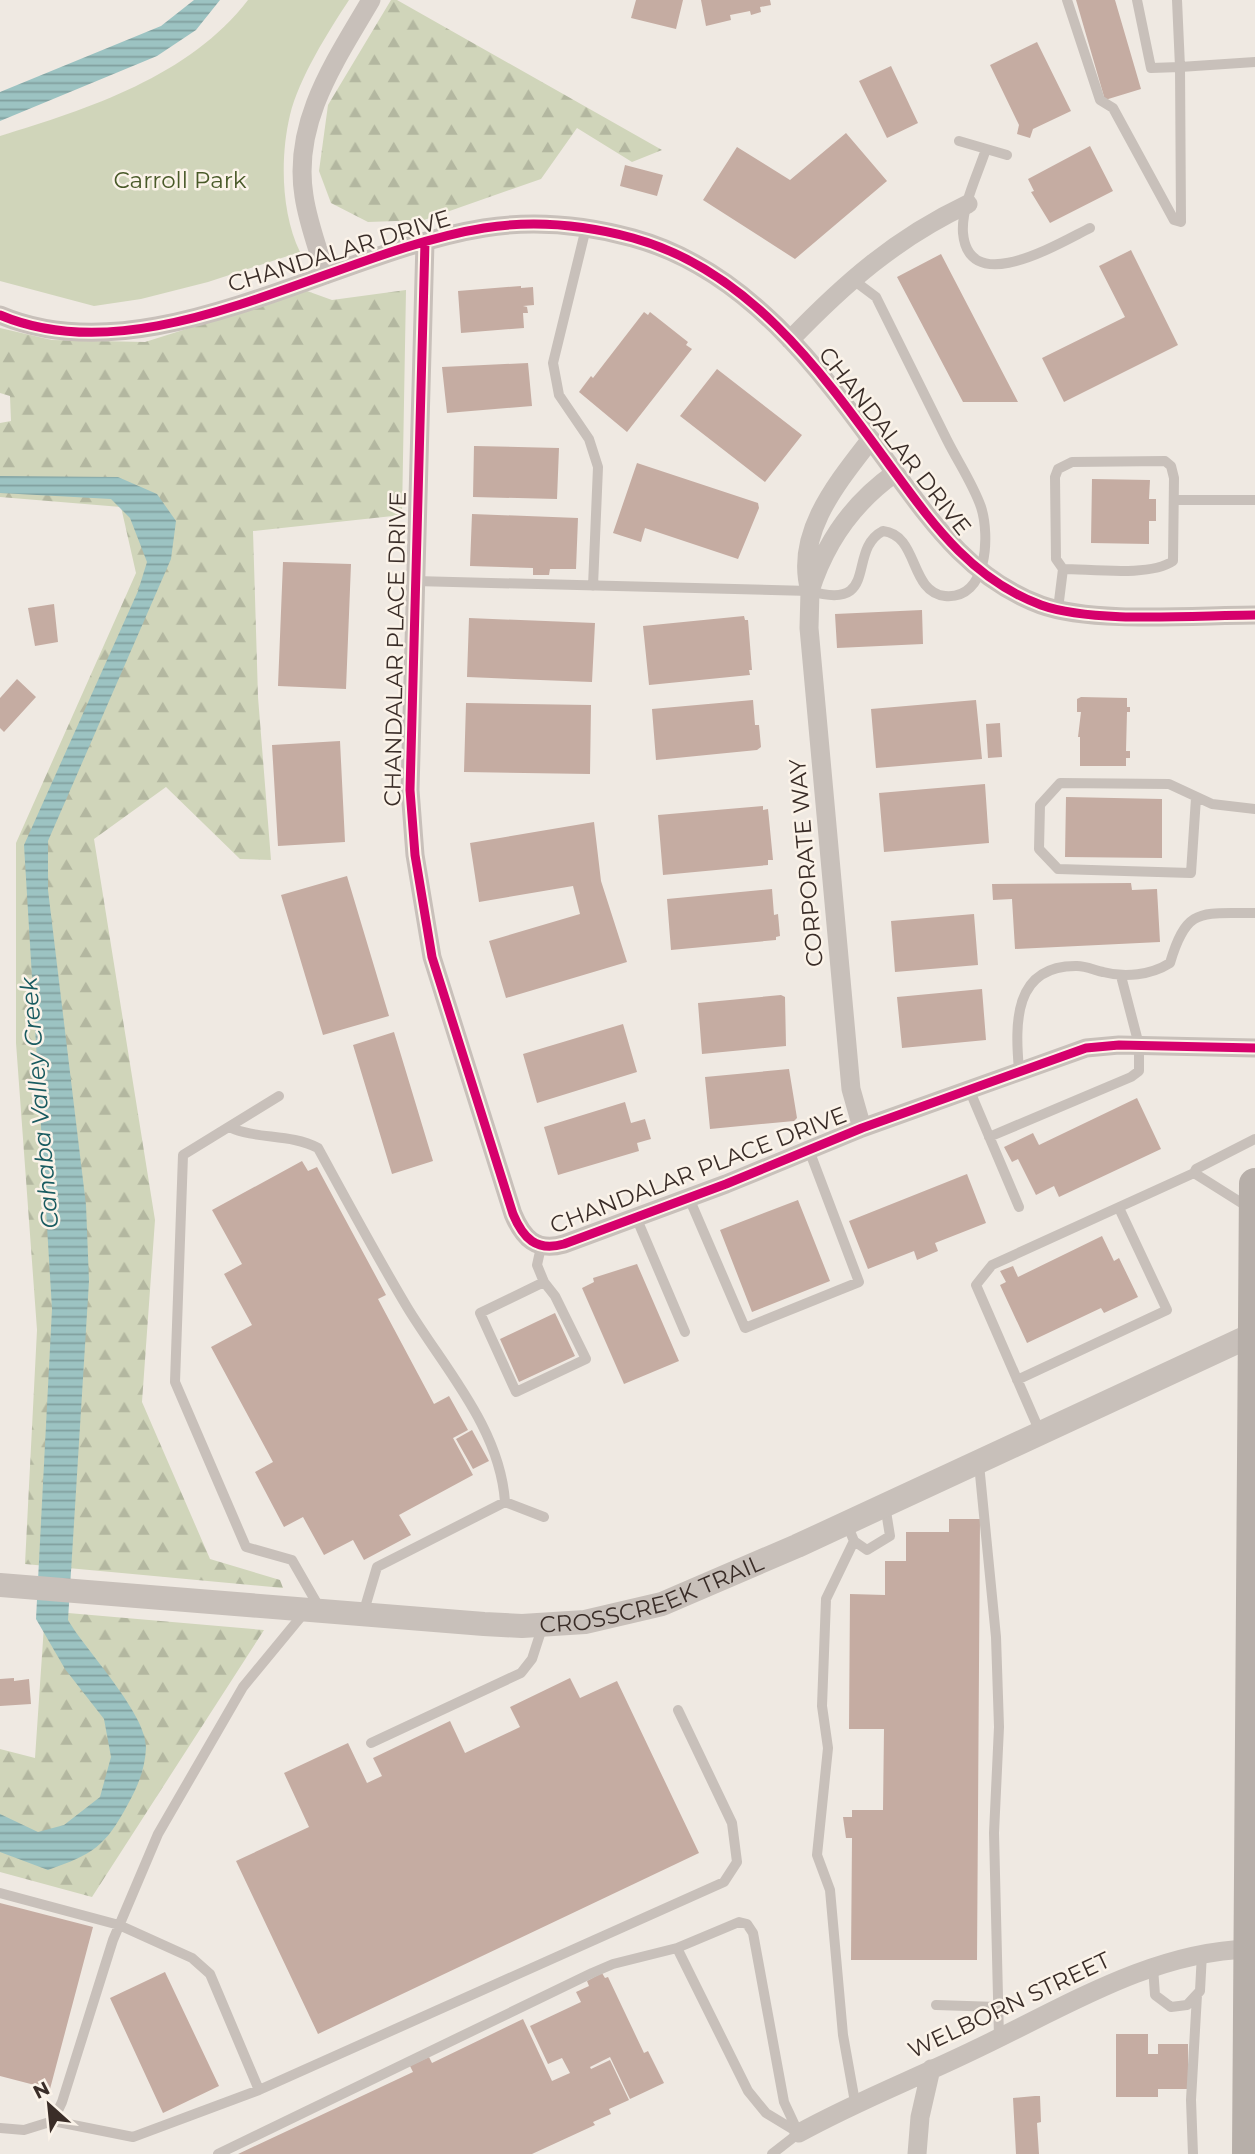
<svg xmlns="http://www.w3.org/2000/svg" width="1255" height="2154" viewBox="0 0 1255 2154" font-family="Montserrat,sans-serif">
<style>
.forest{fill:url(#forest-firs)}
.park{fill:#d0d5ba}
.water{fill:url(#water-rules)}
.building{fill:#c5aca2}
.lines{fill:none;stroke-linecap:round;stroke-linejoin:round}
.service{stroke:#c8c0ba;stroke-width:10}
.minor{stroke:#c8c0ba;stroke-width:19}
.tertiary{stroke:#c8c0ba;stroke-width:24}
.primary{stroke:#b7afa9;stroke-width:32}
.cycleway-casing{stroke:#fbf3e9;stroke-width:13}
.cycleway{stroke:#d6006c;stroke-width:9}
.labels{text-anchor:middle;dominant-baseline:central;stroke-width:5;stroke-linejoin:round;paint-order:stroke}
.park-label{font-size:23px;fill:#495a29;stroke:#fbf3e9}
.street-label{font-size:23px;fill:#3a2d28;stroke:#fbf3e9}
.water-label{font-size:24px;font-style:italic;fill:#195b60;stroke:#fbf3e9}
</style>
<defs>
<pattern id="forest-firs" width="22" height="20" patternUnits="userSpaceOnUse" patternTransform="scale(1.75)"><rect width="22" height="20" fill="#d0d5ba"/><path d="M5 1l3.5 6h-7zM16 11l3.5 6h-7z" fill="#b3b7a0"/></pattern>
<pattern id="water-rules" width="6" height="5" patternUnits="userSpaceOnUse" patternTransform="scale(1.75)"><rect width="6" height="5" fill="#9cc3c2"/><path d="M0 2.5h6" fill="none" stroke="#809f9e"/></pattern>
</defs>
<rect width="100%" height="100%" fill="#efe9e2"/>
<path class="forest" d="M 391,0 L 397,0 L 662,150 L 632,162 L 577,128 L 541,179 L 424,220 L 368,222 L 331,203 L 319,171 L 328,105 Z
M 406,290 L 402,515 L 253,531 L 258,697 L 271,860 L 240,859 L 166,787 L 94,839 L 155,1220 L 142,1402 L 210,1559 L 280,1580 L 283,1588 L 25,1564 L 37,1330 L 16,1043 L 16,843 L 136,573 L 121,507 L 0,497 L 0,423 L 11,421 L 10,396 L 0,393 L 0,328 L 52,340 L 145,342 L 307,291 L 332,300 Z
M 45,1611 L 264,1630 L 92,1897 L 0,1872 L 0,1749 L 35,1758 Z"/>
<path class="park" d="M 248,0 L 349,0 C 328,32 299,78 290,115 C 280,157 281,213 300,252 L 208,282 L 141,299 L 94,306 L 0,281 L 0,136 C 88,109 190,76 248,0 Z"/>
<path class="water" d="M 194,0 L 220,0 L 196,30 L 157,56 L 0,121 L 0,92 L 161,26 Z
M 0,476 L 118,477 L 157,494 L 176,521 L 171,559 L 48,841 L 48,890 L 86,1205 L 89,1281 L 68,1620 C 86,1651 147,1714 146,1748 C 145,1769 138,1786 128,1804 C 105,1847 93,1854 48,1870 L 0,1852 L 0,1814 L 38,1832 L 64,1825 L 100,1797 L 111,1757 L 104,1719 L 65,1669 L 36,1619 L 52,1309 L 24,845 L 138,591 L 147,562 L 130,518 L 111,499 L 0,493 Z"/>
<path class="building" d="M 636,0 L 683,0 L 676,29 L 631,18 Z
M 701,0 L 770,0 L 771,5 L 760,7 L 761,12 L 751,15 L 750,11 L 730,15 L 731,20 L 706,26 Z
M 1076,0 L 1115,0 L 1141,89 L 1105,100 Z
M 1037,42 L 1071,111 L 1033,129 L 1030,138 L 1017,134 L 1019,125 L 990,65 Z
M 891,66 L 918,123 L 887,138 L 859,81 Z
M 846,133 L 887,181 L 795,259 L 703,200 L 737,147 L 790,180 Z
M 1090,146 L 1113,191 L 1050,223 L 1031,192 L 1034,191 L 1028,179 Z
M 625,165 L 663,175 L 657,196 L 620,186 Z
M 1131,250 L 1178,345 L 1064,402 L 1042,358 L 1125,317 L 1099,266 Z
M 941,254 L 1006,379 L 1018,402 L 963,402 L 897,277 Z
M 521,286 L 521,288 L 533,287 L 534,305 L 523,306 L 527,307 L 528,313 L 523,313 L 524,328 L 461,333 L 458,291 Z
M 644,312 L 648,315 L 650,312 L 688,342 L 686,345 L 692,349 L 627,432 L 579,392 L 591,376 L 593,378 Z
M 528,363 L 532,406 L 447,413 L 442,367 Z
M 717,369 L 802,435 L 765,482 L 680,416 Z
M 474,446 L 559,448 L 557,499 L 473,497 Z
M 637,463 L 758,503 L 759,508 L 738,559 L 645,528 L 641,542 L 613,533 Z
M 1092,479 L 1150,480 L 1149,499 L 1156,499 L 1156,521 L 1149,521 L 1149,544 L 1091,543 Z
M 472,514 L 578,518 L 576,569 L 550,569 L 549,575 L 533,575 L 533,568 L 470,566 Z
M 283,562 L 351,564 L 346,689 L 278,686 Z
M 54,604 L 58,642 L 35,646 L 28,608 Z
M 922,610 L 923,644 L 837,648 L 835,614 Z
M 744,616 L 745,620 L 748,620 L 752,670 L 749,670 L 750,675 L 649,685 L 643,626 Z
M 469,618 L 595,623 L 592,682 L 467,677 Z
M 17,679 L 36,697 L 4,732 L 0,728 L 0,698 Z
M 1081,697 L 1127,698 L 1127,707 L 1130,707 L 1130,712 L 1127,712 L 1126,751 L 1130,751 L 1130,758 L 1126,758 L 1126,766 L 1080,766 L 1080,737 L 1078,737 L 1081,712 L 1077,712 L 1077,699 Z
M 753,700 L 755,725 L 759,725 L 761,747 L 757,750 L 656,760 L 652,709 Z
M 976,700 L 982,759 L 876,768 L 871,709 Z
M 466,703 L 591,705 L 590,774 L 464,772 Z
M 1000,723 L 1002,757 L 988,758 L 986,724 Z
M 340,741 L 345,842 L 278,846 L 272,745 Z
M 985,784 L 989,843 L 884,852 L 879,793 Z
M 1066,797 L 1162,799 L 1162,858 L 1065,857 Z
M 763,806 L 763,810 L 768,809 L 773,860 L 768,860 L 768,865 L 663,875 L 658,815 Z
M 594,822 L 601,881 L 627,962 L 506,998 L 489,941 L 580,914 L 573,886 L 479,902 L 470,843 Z
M 347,876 L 389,1016 L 323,1035 L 281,895 Z
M 1131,883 L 1132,890 L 1157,889 L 1160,942 L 1015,949 L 1012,899 L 993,900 L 992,884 Z
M 772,889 L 774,915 L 778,914 L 780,936 L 776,937 L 776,940 L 671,950 L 667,899 Z
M 974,914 L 978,965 L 895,972 L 891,921 Z
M 982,989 L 986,1040 L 902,1048 L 897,997 Z
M 781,995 L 785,997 L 786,1046 L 702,1054 L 698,1003 Z
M 623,1024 L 637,1072 L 537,1103 L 523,1054 Z
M 394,1032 L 433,1161 L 392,1174 L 353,1045 Z
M 789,1069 L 797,1118 L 794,1121 L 710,1129 L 705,1077 Z
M 1137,1098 L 1161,1149 L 1059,1197 L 1054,1186 L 1036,1195 L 1018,1159 L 1012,1162 L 1004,1147 L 1033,1133 L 1039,1145 Z
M 625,1102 L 631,1123 L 645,1119 L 651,1139 L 637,1143 L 639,1151 L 558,1175 L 544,1127 Z
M 302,1161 L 308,1171 L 317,1167 L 386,1295 L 378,1299 L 434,1404 L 449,1396 L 468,1430 L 453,1438 L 473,1475 L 399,1515 L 411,1535 L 364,1560 L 353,1540 L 324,1555 L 303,1517 L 284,1527 L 255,1472 L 273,1462 L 211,1347 L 252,1325 L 224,1274 L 242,1264 L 212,1210 Z
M 967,1174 L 986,1223 L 935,1243 L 938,1251 L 917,1260 L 914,1251 L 868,1269 L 849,1221 Z
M 798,1200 L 830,1281 L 752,1312 L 720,1230 Z
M 1102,1236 L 1114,1261 L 1119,1258 L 1138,1297 L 1104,1313 L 1101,1308 L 1027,1343 L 1000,1285 L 1006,1282 L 1000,1271 L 1013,1266 L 1018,1277 Z
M 637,1264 L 679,1361 L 624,1384 L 582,1288 L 594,1282 L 593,1278 Z
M 555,1313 L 575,1356 L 519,1382 L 500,1339 Z
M 472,1430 L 489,1461 L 473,1469 L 456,1439 Z
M 949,1519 L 980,1519 L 977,1960 L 851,1960 L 852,1838 L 846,1838 L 843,1817 L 852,1817 L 852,1810 L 883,1810 L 884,1729 L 849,1729 L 850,1594 L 885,1595 L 885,1561 L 906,1561 L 906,1532 L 949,1532 Z
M 14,1678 L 14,1681 L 29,1679 L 31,1704 L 0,1706 L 0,1679 Z
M 570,1678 L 580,1698 L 617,1681 L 699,1853 L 318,2034 L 236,1861 L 309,1827 L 284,1773 L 348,1743 L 367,1783 L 382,1776 L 373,1758 L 450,1721 L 465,1753 L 520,1727 L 510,1707 Z
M 0,1903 L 93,1927 L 50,2089 L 0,2076 Z
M 165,1972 L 219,2086 L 163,2113 L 110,1998 Z
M 602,1973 L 605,1978 L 608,1977 L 644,2053 L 648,2051 L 664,2083 L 630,2099 L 610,2057 L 590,2067 L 591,2069 L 610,2060 L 629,2100 L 609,2109 L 611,2114 L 593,2122 L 595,2125 L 532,2154 L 238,2154 L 413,2072 L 410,2066 L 429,2057 L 432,2063 L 523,2019 L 552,2081 L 570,2073 L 562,2058 L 548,2064 L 530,2026 L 581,2002 L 576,1992 L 589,1986 L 587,1981 Z
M 1116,2034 L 1148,2034 L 1148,2054 L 1158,2054 L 1158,2044 L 1188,2044 L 1188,2089 L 1158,2089 L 1158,2097 L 1116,2097 Z
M 1035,2096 L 1040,2096 L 1041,2122 L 1037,2123 L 1039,2154 L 1016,2154 L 1013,2098 Z"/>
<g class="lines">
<path class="service" d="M 1067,0 L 1100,100 L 1113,108 L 1174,220 L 1181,222 L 1180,67 L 1151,68 L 1137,0
M 1177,0 L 1180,67 L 1255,62
M 959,141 L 1007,155
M 986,149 C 978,174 961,207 963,233 C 969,299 1061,242 1090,228
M 586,228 L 553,363 L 559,395 L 589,439 L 598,467 L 593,586
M 1165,461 L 1171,466 L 1174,478 L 1173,561 C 1150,577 1091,569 1063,569 L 1056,559 L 1055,477 L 1058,469 L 1072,462 Z
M 1175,500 L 1255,500
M 415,581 L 810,591 C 881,612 846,550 883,531 C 919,535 909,592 945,596 C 988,600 990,535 981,507 C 973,484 958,462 947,440 C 923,392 899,344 876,297 L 852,279
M 1058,609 L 1063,569
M 1196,798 L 1191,873 L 1058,869 L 1039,849 L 1040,805 L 1060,783 L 1169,784 L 1212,804 L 1255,809
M 1019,1070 C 1015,1024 1013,965 1077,966 C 1086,966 1094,970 1103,972 C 1125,978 1151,975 1170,963 C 1187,905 1202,914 1255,913
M 969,1089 L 1019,1207
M 279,1096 L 183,1155 L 175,1382 L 246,1547 L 292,1560 L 319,1607
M 229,1127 C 257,1140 289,1133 318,1148 C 347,1201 376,1255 407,1307 C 444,1368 500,1428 505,1502
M 989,1137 L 1131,1077 L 1139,1071 L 1139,1045 L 1121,976
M 689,1198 L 745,1328 L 859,1282 L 809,1150
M 1248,1207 L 1194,1173 L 1196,1169 L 1255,1139
M 636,1217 L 685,1332
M 541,1247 L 537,1265 L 544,1282 L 480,1313 L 516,1392 L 586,1359 L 555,1296 L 544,1282
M 1017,1380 L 1167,1310 L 1119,1208
M 1040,1432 L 976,1285 L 992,1265 L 1194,1173
M 979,1464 L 996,1637 L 999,1727 L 994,1833 L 999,2038
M 847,1524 L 854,1541 L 826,1599 L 822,1706 L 828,1748 L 817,1855 L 830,1890 L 843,2035 L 855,2102
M 854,1541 L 867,1550 L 890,1536 L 885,1505
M 363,1614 L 377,1567 L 505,1502 L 544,1517
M 371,1743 L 521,1673 L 532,1659 L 543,1625
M 0,1893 L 119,1925 L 192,1958 L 210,1974 L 259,2090
M 677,1948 L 739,1922 L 747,1924 L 753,1933 L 784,2102 L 798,2132
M 1153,1967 L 1155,1995 L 1171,2007 L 1187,2005 L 1200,1991 L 1202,1953
M 936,2005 L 998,2007
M 53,2121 L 133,2137 L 259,2090 L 724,1882 L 737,1862 L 732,1823 L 678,1710
M 0,2128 L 24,2130 L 53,2121 L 62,2102 L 113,1940 L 158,1834 L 243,1687 L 304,1613
M 218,2154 L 592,1973 L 613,1964 L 677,1948 L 748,2091 L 766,2113 L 799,2133
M 772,2154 L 799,2133
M 1193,2154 L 1191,2100 L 1197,1995"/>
<path class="minor" d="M 425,242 L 410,790 L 415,855 L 432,957 L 513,1214 C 523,1238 536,1252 564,1244 L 726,1184 L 862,1128 L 1086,1048 L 1119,1045 L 1255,1048
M 326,275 C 318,249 308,223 304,196 C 292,122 336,60 371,0
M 0,315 C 148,378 334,252 484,228 C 533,220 585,225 633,238 C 750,270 823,374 891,467 C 933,524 971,579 1041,605 C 1094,624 1197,615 1255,615
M 790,340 C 845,283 896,238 968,204
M 871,439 C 837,483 794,534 810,591 C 825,543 854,502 895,473
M 810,591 L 809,628 L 851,1089 L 862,1128
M 799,2133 C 855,2102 914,2079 972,2051 C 1060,2010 1149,1952 1249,1949
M 917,2154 L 920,2117 L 931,2069"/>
<path class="tertiary" id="s1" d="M 0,1585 L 484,1624 L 522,1626 L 585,1622 L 662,1604 L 797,1546 L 1254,1334"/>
<path class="primary" d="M 1248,2154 L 1255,1184"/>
<g class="cycleway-casing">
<path id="cycleway" d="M 425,242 L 410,790 L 415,855 L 432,957 L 513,1214 C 523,1238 536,1252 564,1244 L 726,1184 L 862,1128 L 1086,1048 L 1119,1045 L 1255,1048
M 0,315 C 148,378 334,252 484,228 C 533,220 585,225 633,238 C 750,270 823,374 891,467 C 933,524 971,579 1041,605 C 1094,624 1197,615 1255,615"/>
</g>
<use href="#cycleway" class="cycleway"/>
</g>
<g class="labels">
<g class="park-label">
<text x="180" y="180">Carroll Park</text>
</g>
<g class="street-label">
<text transform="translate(339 251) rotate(-17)">CHANDALAR DRIVE</text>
<text transform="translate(895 441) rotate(52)">CHANDALAR DRIVE</text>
<text transform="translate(395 649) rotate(-89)">CHANDALAR PLACE DRIVE</text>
<text transform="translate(806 863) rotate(-95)">CORPORATE WAY</text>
<text transform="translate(698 1170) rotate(-21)">CHANDALAR PLACE DRIVE</text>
<text stroke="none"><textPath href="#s1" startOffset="658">CROSSCREEK TRAIL</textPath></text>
<text transform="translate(1009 2005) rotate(-25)">WELBORN STREET</text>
</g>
<g class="water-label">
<text transform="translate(39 1103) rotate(-95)">Cahaba Valley Creek</text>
</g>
</g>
<g transform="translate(49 2105) rotate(333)" stroke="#fbf3e9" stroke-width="5" paint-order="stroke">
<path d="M0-5L12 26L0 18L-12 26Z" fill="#3a2d28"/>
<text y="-10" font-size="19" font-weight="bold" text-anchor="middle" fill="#3a2d28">N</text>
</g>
</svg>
